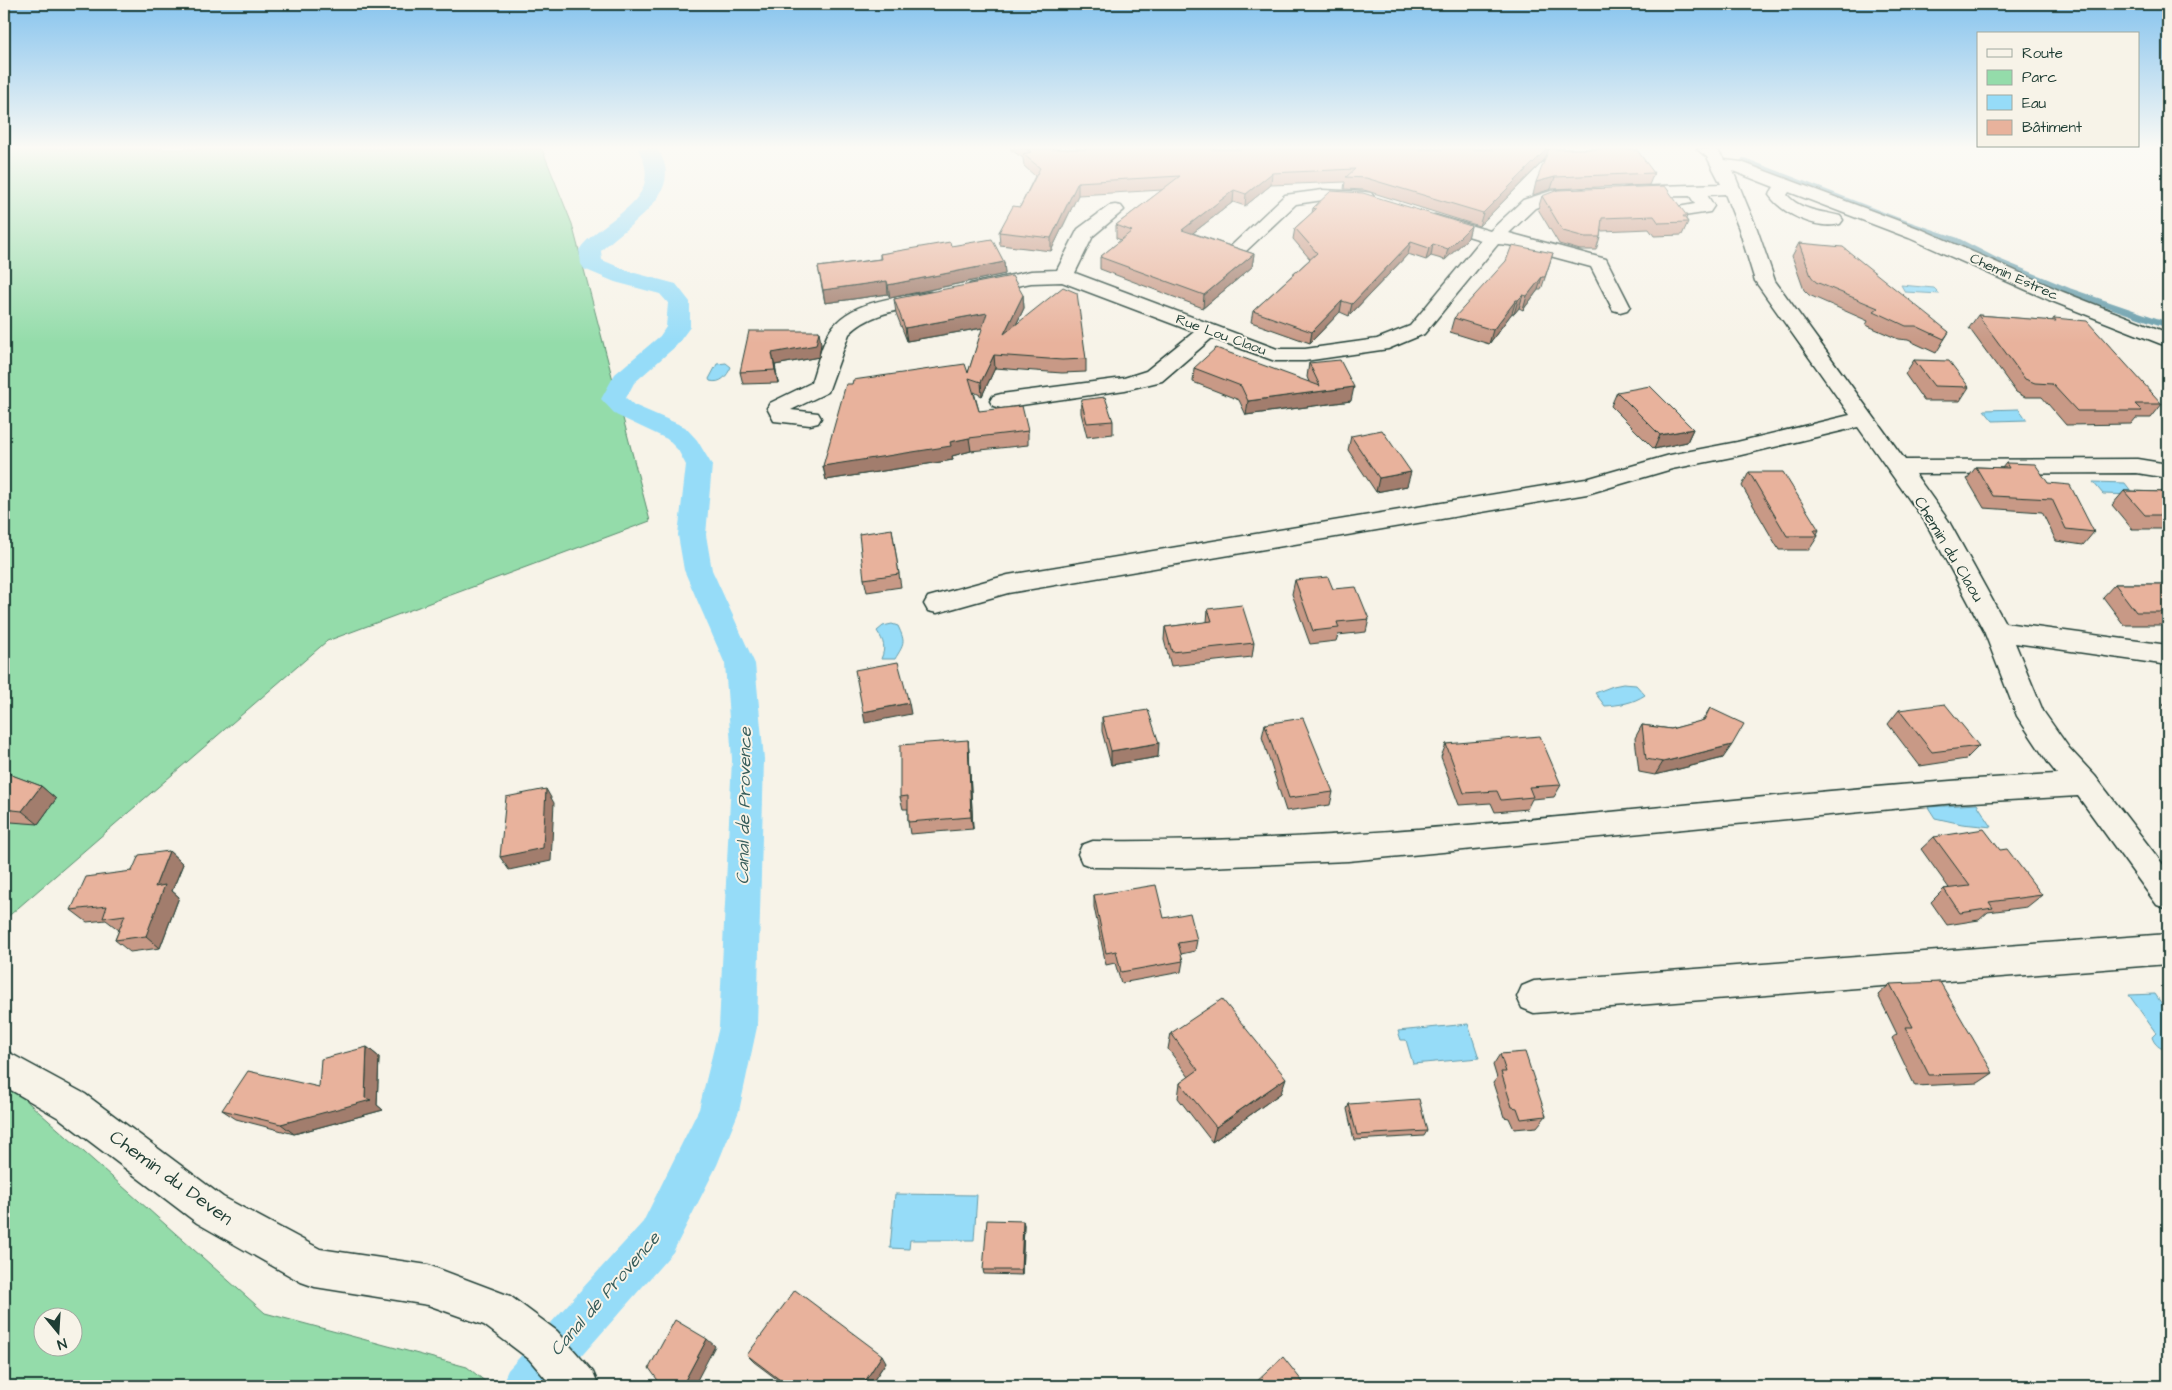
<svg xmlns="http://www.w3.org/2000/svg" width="2172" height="1390" viewBox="0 0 2172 1390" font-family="'Architects Daughter',sans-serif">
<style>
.green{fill:#94dcaa;stroke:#5a8c6f;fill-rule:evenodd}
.water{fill:#96dcf8;stroke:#669caa}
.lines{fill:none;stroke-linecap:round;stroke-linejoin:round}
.stream{stroke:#669caa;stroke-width:6}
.canal{fill:#96dcf8;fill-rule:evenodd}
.minor-casing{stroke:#1f3d34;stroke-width:3}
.minor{fill:#f7f3e8;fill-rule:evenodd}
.wall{fill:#c89986;stroke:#1f3d34}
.shaded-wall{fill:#a27d6d;stroke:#1f3d34}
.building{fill:#e8b29c;stroke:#1f3d34}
.labels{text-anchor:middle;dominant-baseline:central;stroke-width:4;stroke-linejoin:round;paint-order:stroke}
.far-street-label{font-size:14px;fill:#1f3d34;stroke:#f7f3e8}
.street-label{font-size:16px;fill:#1f3d34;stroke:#f7f3e8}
.water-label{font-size:18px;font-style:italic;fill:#375d5b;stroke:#f7f3e8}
.near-street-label{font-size:19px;fill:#1f3d34;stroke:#f7f3e8}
</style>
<rect width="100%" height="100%" fill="#f7f3e8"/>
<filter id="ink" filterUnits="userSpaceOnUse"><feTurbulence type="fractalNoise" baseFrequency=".02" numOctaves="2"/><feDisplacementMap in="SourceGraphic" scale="10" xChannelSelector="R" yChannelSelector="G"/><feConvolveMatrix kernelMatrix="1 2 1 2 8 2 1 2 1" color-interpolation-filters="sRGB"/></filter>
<g filter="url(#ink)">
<path class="green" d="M 4,149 L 542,149 L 572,224 L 650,521 L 327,641 L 4,920 Z
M 4,1081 L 265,1313 L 467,1367 L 491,1386 L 4,1386 ZM 42,1318 L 72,1318 L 72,1348 L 42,1348 Z"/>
<path class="water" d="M 1901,285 L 1934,288 L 1940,294 L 1905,292 Z
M 726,363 L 731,367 C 727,376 721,384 710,381 L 709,379 L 717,364 Z
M 2019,409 L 2027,420 L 1993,421 L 1984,410 Z
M 2093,482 L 2125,483 L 2134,495 L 2103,494 Z
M 892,624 L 898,626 C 906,643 904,644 895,659 L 881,659 C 886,647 884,642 877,631 L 883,626 Z
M 1623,684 L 1636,685 L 1645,695 C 1633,703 1620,705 1605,706 L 1595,693 L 1613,686 Z
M 1977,804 L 1992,827 L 1962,824 L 1935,818 L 1928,807 Z
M 2155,994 L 2168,1013 L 2167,1050 C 2160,1049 2154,1044 2152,1037 L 2156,1033 L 2129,995 Z
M 1468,1024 L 1479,1058 L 1413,1064 L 1406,1040 L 1401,1040 L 1398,1031 Z
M 895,1194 L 977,1195 L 974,1240 L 910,1240 L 909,1249 L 890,1248 Z"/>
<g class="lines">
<path class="stream" d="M 1744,161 L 1896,220 L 1955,240 L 1996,261 L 2069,291 L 2168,325"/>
<path class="canal" d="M 638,149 L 657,149 C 689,194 626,225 601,251 L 602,260 L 631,272 L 676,284 L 690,302 L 690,327 L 676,346 L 634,383 L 626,398 L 634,405 L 685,427 L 697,440 L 712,465 L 706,535 L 712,570 L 755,664 L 764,759 L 757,1027 L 739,1111 L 717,1165 L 673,1252 L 555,1386 L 501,1386 L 508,1370 L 643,1222 L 699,1109 L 719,1027 L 732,759 L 725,664 L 684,570 L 678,535 L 686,465 L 678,450 L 667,439 L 616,415 L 601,399 L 615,374 L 660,336 L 666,327 L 668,303 L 660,294 L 615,282 L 584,269 L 581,264 L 579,250 C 603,216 668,202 638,149 Z"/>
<g class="minor-casing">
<path id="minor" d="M 1697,149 L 1716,149 L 1725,160 L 1741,162 L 1923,230 L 2063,292 L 2168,333 L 2168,346 L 2161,344 L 2049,300 L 1909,238 L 1789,192 L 1787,195 C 1801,211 1822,211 1840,216 L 1843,220 L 1840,224 C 1817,230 1782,214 1769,195 L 1774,187 L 1733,171 L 1757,229 L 1775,281 L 1905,460 L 2137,459 L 2168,464 L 2168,478 L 2137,473 L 1915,474 L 1948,520 L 2005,623 L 2168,645 L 2168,665 L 2015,643 L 2043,711 L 2069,748 L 2095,776 L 2168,871 L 2168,909 L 2157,905 L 2078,796 L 1955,803 L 1348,861 L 1182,868 L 1093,867 L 1082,863 L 1078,854 L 1082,845 L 1093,841 C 1416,845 1736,791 2057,774 L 2049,764 L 2017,716 L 1984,631 L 1926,523 L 1858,427 L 1737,456 L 1672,469 L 1587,494 L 1008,593 L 937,613 L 928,611 L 924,604 L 928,597 L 1008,575 L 1586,479 L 1670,455 L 1737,442 L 1850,415 L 1755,281 L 1739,229 L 1725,194 L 1707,195 L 1714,206 L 1710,212 L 1684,216 L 1678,215 L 1675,211 L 1678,207 L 1695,204 L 1690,196 L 1630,197 L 1624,196 L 1621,192 L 1624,188 L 1630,187 L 1721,184 L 1707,157 Z
M 1577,188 L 1583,189 L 1586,193 L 1583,197 L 1554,201 L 1535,208 L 1509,233 L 1606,259 L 1630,306 L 1627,310 L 1620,312 L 1613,310 L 1591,267 L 1509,245 L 1498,244 L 1424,334 L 1388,349 L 1305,361 L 1275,361 L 1212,338 L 1162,381 L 1125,390 L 1001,408 L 993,406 L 990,401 L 993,396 L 1001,394 L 1124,378 L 1146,371 L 1194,332 L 1062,282 L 1031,283 L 977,294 L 970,292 L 967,288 L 970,284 L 1031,271 L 1057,270 L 1078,229 L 1109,206 L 1115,205 L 1121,206 L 1124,210 L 1093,236 L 1075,273 L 1277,349 L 1305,349 L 1377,339 L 1410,326 L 1481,240 L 1429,224 L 1426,220 L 1429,216 L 1435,215 L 1490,231 L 1523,200 L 1551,191 Z
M 1323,190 L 1365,192 L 1371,193 L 1374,197 L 1371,201 L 1365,202 L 1323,200 L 1296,204 L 1246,251 L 1239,253 L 1232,251 L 1230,247 L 1285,195 Z
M 930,292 L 937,294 L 940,298 L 937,302 C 906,310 873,310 849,334 L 828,392 L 791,410 L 818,413 L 821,418 L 818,423 L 810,425 L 774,421 L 767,408 L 770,403 L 811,383 C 816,368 820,351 827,336 C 845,300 896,298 930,292 Z
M 2168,934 L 2168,964 L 1534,1013 L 1522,1008 L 1517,997 L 1522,986 L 1534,981 Z
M 4,1050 L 85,1094 L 223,1197 L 320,1249 L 428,1265 L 510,1296 L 557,1331 L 593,1372 L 599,1386 L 552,1386 L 529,1359 L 484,1325 L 428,1305 L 315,1287 L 301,1282 L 197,1223 L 59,1118 L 4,1086 Z"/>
</g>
<use href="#minor" class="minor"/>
</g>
<path class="wall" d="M 1010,149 L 1632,149 L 1654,173 L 1649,185 L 1551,189 L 1533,195 L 1546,159 L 1479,226 L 1364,190 L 1344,189 L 1345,182 L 1271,185 L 1245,206 L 1233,202 L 1193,233 L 1254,254 L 1252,267 L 1203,308 L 1100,269 L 1100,257 L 1121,240 L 1116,238 L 1116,225 L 1162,190 L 1078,195 L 1051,251 L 1000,245 L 999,232 L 1020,207 L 1035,176 L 1024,166 L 1023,158 Z
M 1542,196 L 1687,216 L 1686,219 L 1688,222 L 1682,235 L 1654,236 L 1649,229 L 1601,231 L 1600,237 L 1596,250 L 1580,250 L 1559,244 L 1538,209 Z
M 1313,208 L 1471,226 L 1468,238 L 1445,260 L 1431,256 L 1426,260 L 1408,254 L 1349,316 L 1340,312 L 1310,343 L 1251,322 L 1253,311 L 1310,259 L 1293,239 L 1295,228 L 1312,213 Z
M 1799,243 L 1949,332 L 1936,353 L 1908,340 L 1898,339 L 1866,325 L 1868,321 L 1809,295 L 1804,290 L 1792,256 Z
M 951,246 L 1004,262 L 1005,274 L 890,298 L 888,294 L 825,303 L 818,267 L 880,259 L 880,254 Z
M 1553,253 L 1541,290 L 1538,290 L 1523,310 L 1519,308 L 1514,314 L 1512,313 L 1489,344 L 1450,332 L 1454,318 Z
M 1023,295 L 1024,308 L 1016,325 L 1086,359 L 1086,372 L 1062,373 L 995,368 L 982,396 L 974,392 L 979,411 L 1028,431 L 1028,445 L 971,451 L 952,456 L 953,460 L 826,480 L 823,466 L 852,384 L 968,373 L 983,328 L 907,341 L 896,313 L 894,299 Z
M 1978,315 L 2052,321 L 2054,318 L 2162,404 L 2151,418 L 2136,418 L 2131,424 L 2066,425 L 2042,397 L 2025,397 L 2016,392 L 1969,328 Z
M 821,344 L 819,357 L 775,365 L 778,383 L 743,384 L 740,372 Z
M 1914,360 L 1969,387 L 1960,401 L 1924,401 L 1905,374 Z
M 1309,363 L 1351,401 L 1246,415 L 1239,400 L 1193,382 L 1194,368 L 1309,382 L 1307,377 Z
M 1617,392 L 1693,429 L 1687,442 L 1654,449 L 1611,406 Z
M 1081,400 L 1113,421 L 1113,434 L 1087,437 L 1081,413 Z
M 1351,436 L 1407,486 L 1376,492 L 1348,450 Z
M 2006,463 L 2048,483 L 2094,532 L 2083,545 L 2056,541 L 2042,512 L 1984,508 L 1967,479 L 1976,467 L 2002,468 Z
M 1749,472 L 1819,530 L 1817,534 L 1818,536 L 1809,550 L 1779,550 L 1742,486 Z
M 2124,491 L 2168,492 L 2168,529 L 2132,529 L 2112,505 Z
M 892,529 L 901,587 L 867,592 L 864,579 Z
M 1295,580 L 1369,619 L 1366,632 L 1338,635 L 1336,641 L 1310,644 L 1292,594 Z
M 2115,584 L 2168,584 L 2168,625 L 2124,625 L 2103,597 Z
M 1208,609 L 1254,643 L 1252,657 L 1171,666 L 1164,640 L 1165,627 L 1207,622 Z
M 2168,700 L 2168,712 L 2163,704 Z
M 1710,708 L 1723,758 L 1655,775 L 1639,772 L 1635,738 L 1642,725 L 1671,729 L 1702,721 Z
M 1899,710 L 1979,746 L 1966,759 L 1920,766 L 1888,724 Z
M 1102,717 L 1158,757 L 1111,765 L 1102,731 Z
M 1265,724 L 1333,792 L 1330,805 L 1286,811 L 1262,737 Z
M 968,740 L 969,752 L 973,829 L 910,834 L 908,822 L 908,809 L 903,809 L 900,797 Z
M 1446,744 L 1561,785 L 1554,797 L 1532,799 L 1527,809 L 1495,812 L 1491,803 L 1459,805 L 1441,757 Z
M 4,760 L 11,775 L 41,786 L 56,799 L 38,824 L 11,822 L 4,818 Z
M 1934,837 L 2000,850 L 2042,895 L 2027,907 L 1988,912 L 1979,920 L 1947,925 L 1931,902 L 1944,889 L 1949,888 L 1921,849 Z
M 169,851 L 183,864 L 172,891 L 179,897 L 160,948 L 130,952 L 115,940 L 119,930 L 106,920 L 87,922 L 71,910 L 132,871 Z
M 1094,895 L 1164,918 L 1197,940 L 1195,951 L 1181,954 L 1183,961 L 1181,972 L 1121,983 L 1115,963 L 1106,965 L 1094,907 Z
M 1890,984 L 1993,1073 L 1978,1083 L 1915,1086 L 1892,1038 L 1897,1034 L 1878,995 Z
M 1171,1033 L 1281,1093 L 1212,1142 L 1178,1098 L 1180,1083 L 1189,1077 L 1168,1049 Z
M 367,1047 L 379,1057 L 377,1105 L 383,1110 L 294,1134 L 236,1119 L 222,1110 L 319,1087 Z
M 1500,1054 L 1546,1116 L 1537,1127 L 1514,1129 L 1509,1118 L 1504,1117 L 1493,1083 L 1497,1078 L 1493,1065 Z
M 1349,1104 L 1427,1131 L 1424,1136 L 1354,1140 L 1347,1109 Z
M 1023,1221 L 1024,1225 L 1022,1275 L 984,1274 L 983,1270 Z
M 747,1355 L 886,1362 L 870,1386 L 786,1386 L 754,1362 Z"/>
<path class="shaded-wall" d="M 1547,149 L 1550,149 L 1547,157 L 1479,226 L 1483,213 Z
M 1272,173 L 1271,185 L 1245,206 L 1246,194 Z
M 1555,177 L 1551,189 L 1533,195 L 1536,182 Z
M 1078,182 L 1078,195 L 1051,251 L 1051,238 Z
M 1234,190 L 1233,202 L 1181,242 L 1182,230 Z
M 1471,226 L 1468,238 L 1445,260 L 1448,249 Z
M 1411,242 L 1408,254 L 1349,316 L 1352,304 Z
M 1433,244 L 1431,256 L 1426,260 L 1429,248 Z
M 1254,254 L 1252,267 L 1203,308 L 1204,295 Z
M 1004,262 L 1005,274 L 890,298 L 888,285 Z
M 1542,277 L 1538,290 L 1523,310 L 1527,296 Z
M 887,281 L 888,294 L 825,303 L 823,290 Z
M 1023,295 L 1024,308 L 1005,348 L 1004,334 Z
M 1523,295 L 1519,308 L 1514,314 L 1518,300 Z
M 1516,300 L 1512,313 L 1489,344 L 1493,330 Z
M 1342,301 L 1340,312 L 1310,343 L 1312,332 Z
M 987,313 L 988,327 L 907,341 L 905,328 Z
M 819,331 L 821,344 L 819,357 L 775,365 L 778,383 L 772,353 Z
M 994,355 L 995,368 L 982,396 L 981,382 Z
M 1354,387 L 1351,401 L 1246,415 L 1248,401 Z
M 1693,429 L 1687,442 L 1654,449 L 1660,435 Z
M 969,438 L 971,451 L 952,456 L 953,460 L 826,480 L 823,466 Z
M 1411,472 L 1407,486 L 1376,492 L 1379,478 Z
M 909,703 L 911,714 L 865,723 L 863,712 Z
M 968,740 L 969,752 L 973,829 L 971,817 Z
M 1159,743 L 1158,757 L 1111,765 L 1111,751 Z
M 1732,745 L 1723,758 L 1655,775 L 1663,762 Z
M 4,760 L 4,761 L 16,784 L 4,774 Z
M 41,786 L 56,799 L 38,824 L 22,811 Z
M 546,789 L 554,803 L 551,861 L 509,870 L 500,857 Z
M 169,851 L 183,864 L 172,891 L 179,897 L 160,948 L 146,936 L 155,887 Z
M 367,1047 L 379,1057 L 377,1105 L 383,1110 L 294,1134 L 281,1124 L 365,1098 Z
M 1286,1078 L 1281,1093 L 1212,1142 L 1216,1127 Z
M 1023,1221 L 1024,1225 L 1022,1275 L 1021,1270 Z
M 707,1339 L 715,1346 L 694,1386 L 682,1386 Z
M 882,1355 L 886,1362 L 870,1386 L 862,1386 Z"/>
<path class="building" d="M 1026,149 L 1547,149 L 1483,213 L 1366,178 L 1346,177 L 1355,169 L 1272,173 L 1246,194 L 1234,190 L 1182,230 L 1254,254 L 1204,295 L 1100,257 L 1132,231 L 1116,225 L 1180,176 L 1078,182 L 1051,238 L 999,232 L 1013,206 L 1020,207 L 1040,168 L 1023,154 L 1031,152 Z
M 1549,149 L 1632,149 L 1633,150 L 1637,150 L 1654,173 L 1555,177 L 1536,182 Z
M 1665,186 L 1687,216 L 1683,216 L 1688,222 L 1659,223 L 1654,216 L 1602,218 L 1600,237 L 1585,237 L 1563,231 L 1542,196 L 1558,190 Z
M 1331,191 L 1363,193 L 1471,226 L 1448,249 L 1433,244 L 1429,248 L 1411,242 L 1352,304 L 1342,301 L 1312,332 L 1253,311 L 1317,253 L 1295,228 L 1316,209 L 1313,208 Z
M 992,239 L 1004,262 L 888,285 L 887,281 L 823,290 L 818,267 L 881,259 L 880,254 L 950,242 L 951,246 Z
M 1799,243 L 1843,247 L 1949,332 L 1944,339 L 1916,326 L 1906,326 L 1874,311 L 1878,308 L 1816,282 L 1811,276 Z
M 1512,245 L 1553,253 L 1545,277 L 1542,277 L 1527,296 L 1523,295 L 1518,300 L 1516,300 L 1493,330 L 1454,318 L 1506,261 Z
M 1012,276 L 1023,295 L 1004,334 L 1063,287 L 1077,293 L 1086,359 L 1062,360 L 994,355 L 981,382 L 969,378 L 979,411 L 1022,406 L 1028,431 L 969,438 L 950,442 L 951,446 L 823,466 L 846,384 L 852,384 L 853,380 L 965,364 L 968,373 L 987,313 L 905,328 L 894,299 Z
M 1978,315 L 2056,321 L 2054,318 L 2087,321 L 2162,404 L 2135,404 L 2142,411 L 2077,411 L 2052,384 L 2035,383 L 2025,379 Z
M 749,331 L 819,331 L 816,345 L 772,353 L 775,370 L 740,372 Z
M 1216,348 L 1320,386 L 1309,363 L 1340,360 L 1354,387 L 1248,401 L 1241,386 L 1194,368 Z
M 1914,360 L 1949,361 L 1969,387 L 1934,386 Z
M 1650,386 L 1693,429 L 1660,435 L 1617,392 Z
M 1105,397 L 1113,421 L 1087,423 L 1081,400 Z
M 1382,430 L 1411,472 L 1379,478 L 1351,436 Z
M 2006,463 L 2035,464 L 2048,483 L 2070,485 L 2094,532 L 2066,529 L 2052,499 L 1993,496 L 1976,467 L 2009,468 Z
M 1749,472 L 1783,472 L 1819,530 L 1814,530 L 1818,536 L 1787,536 Z
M 2124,491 L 2168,492 L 2168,515 L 2145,515 Z
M 892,529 L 899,574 L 864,579 L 859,534 Z
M 1328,577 L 1333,589 L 1356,587 L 1369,619 L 1337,622 L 1339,628 L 1313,631 L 1295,580 Z
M 2115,584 L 2168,584 L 2168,612 L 2136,612 Z
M 1242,605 L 1254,643 L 1172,652 L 1165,627 L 1212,621 L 1208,609 Z
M 898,662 L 909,703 L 863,712 L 855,670 Z
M 1945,704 L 1979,746 L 1932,752 L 1899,710 Z
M 1710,708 L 1744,724 L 1732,745 L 1663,762 L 1646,759 L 1642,725 L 1671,729 L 1704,720 Z
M 1148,710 L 1159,743 L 1111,751 L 1102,717 Z
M 1303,718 L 1333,792 L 1289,798 L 1265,724 Z
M 1540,736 L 1561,785 L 1529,787 L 1533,797 L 1501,800 L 1497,791 L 1464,793 L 1446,744 Z
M 968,740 L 971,817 L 908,822 L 908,796 L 900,797 L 900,745 Z
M 4,772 L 41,786 L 22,811 L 4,809 Z
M 546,789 L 543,848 L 500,857 L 506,797 Z
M 1984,829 L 2000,850 L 2007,849 L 2042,895 L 1989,902 L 1993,908 L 1960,913 L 1944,889 L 1970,886 L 1934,837 Z
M 169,851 L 155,887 L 165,885 L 146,936 L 115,940 L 125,915 L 103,918 L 107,906 L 71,910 L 86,877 L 132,871 L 139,855 Z
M 1156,885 L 1164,918 L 1190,913 L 1197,940 L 1178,943 L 1183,961 L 1121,972 L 1116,951 L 1106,953 L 1094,895 Z
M 1940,982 L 1993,1073 L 1929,1075 L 1905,1027 L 1913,1027 L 1890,984 Z
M 1222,999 L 1286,1078 L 1216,1127 L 1180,1083 L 1198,1070 L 1171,1033 Z
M 367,1047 L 365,1098 L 371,1100 L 281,1124 L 222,1110 L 248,1071 L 319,1087 L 321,1059 Z
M 1525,1052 L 1546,1116 L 1521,1119 L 1517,1108 L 1512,1107 L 1501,1072 L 1506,1072 L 1500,1054 Z
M 1419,1099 L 1427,1131 L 1357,1135 L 1349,1104 Z
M 987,1220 L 1023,1221 L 1021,1270 L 983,1270 Z
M 795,1290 L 882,1355 L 862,1386 L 804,1386 L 802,1385 L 801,1386 L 788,1386 L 747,1355 Z
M 675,1320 L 707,1339 L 682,1386 L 662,1386 L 649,1368 Z
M 1283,1357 L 1306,1386 L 1252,1386 Z"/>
</g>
<linearGradient id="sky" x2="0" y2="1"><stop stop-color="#87c4ee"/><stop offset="0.43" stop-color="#fbfaf5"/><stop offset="1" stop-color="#fbfaf5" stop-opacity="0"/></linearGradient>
<rect width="2172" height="343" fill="url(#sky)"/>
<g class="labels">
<g class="far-street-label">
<text transform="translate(2014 277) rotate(24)">Chemin Estrec</text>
<text transform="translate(1221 335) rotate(20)">Rue Lou Claou</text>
</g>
<g class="street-label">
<text transform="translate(1949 549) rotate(59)">Chemin du Claou</text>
</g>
<g class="water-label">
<text transform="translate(744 806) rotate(-89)">Canal de Provence</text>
<text transform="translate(605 1294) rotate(-49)">Canal de Provence</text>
</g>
<g class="near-street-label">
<text transform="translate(171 1178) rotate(36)">Chemin du Deven</text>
</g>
</g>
<rect width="2172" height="1390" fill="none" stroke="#f7f3e8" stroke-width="20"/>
<rect x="10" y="10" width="2152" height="1370" fill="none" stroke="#1f3d34" stroke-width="2" filter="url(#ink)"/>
<rect x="1977" y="32" width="162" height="115" fill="#f7f3e8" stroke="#a1aaa0"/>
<rect x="1987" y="49" width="25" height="8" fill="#f7f3e8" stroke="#a1aaa0"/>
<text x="2022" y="58" font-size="15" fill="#1f3d34">Route</text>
<rect x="1987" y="70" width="25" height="15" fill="#94dcaa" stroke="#a1aaa0"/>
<text x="2022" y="82" font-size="15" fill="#1f3d34">Parc</text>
<rect x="1987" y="95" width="25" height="15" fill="#96dcf8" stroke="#a1aaa0"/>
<text x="2022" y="108" font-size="15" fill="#1f3d34">Eau</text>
<rect x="1987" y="120" width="25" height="15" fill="#e8b29c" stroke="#a1aaa0"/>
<text x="2022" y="132" font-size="15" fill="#1f3d34">Bâtiment</text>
<g transform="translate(58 1332) rotate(162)"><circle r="24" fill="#f7f3e8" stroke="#a1aaa0"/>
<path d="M0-4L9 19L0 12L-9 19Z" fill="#1f3d34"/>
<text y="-8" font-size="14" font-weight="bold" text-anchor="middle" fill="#1f3d34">N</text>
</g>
</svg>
